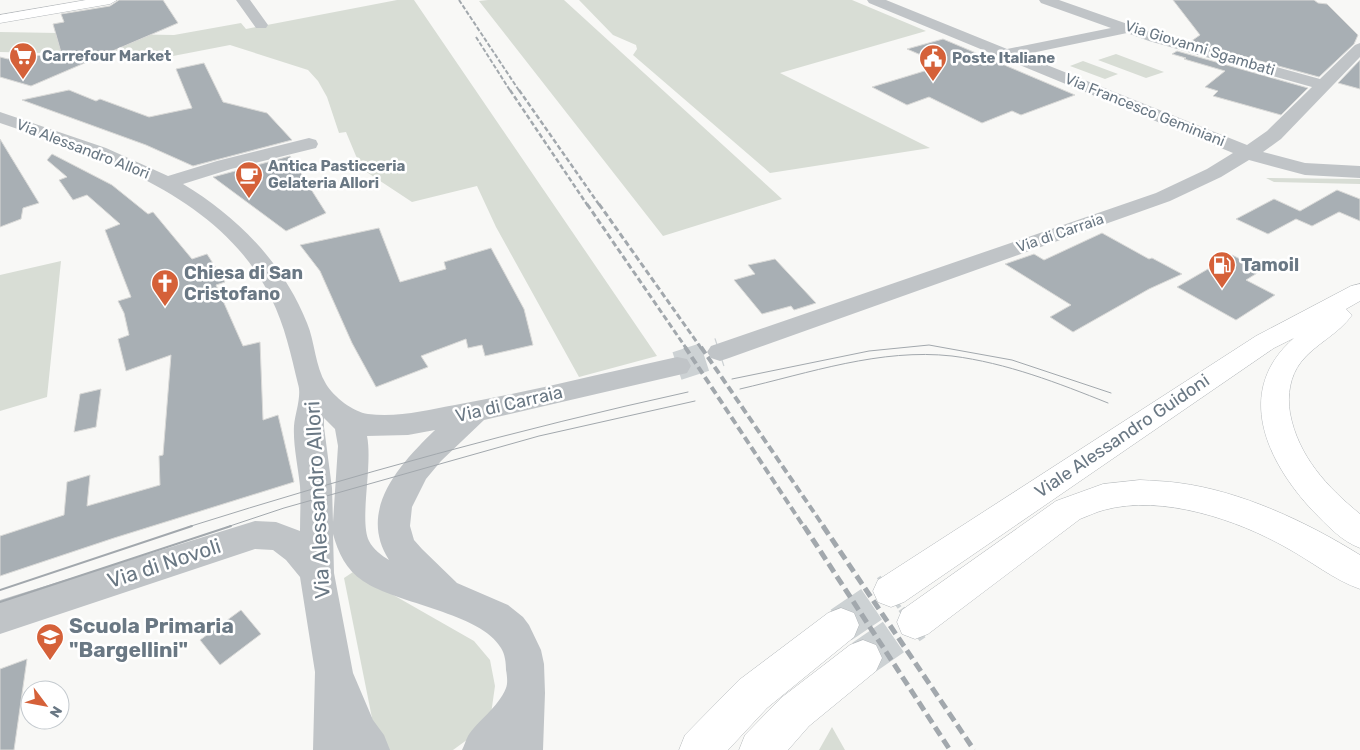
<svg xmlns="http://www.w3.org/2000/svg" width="1360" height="750" viewBox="0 0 1360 750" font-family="Rubik,sans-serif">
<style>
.green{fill:#d8ddd5}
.building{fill:#a8afb4;stroke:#dadad8}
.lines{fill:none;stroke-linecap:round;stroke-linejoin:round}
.minor-tunnel{stroke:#cdd2d4;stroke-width:29;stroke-dasharray:29 15;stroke-linecap:butt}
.major-tunnel{stroke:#cdd2d4;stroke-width:37;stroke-dasharray:37 19;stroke-linecap:butt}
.major-casing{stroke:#b4b8bb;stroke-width:1}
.minor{fill:#c0c4c7;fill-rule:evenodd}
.major{fill:#fff;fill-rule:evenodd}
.tram-far1{stroke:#a2a8ad;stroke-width:1}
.tram{stroke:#a2a8ad;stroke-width:2}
.rail-far4{stroke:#a2a8ad;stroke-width:2;stroke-dasharray:4.5 2;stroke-linecap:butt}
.rail-far3{stroke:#a2a8ad;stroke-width:2.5;stroke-dasharray:5 2.5;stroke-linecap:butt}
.rail-far2{stroke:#a2a8ad;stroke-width:3;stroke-dasharray:6 3;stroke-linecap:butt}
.rail-far1{stroke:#a2a8ad;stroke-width:4;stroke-dasharray:8 4;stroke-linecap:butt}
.rail{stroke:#a2a8ad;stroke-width:5;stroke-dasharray:10 5;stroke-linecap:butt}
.labels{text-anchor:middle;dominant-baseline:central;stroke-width:5;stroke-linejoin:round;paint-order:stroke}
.far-street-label{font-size:15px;fill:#6a7884;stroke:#fff}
.far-poi-label{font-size:15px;font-weight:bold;fill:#6a7884;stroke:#fff;text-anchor:start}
.poi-label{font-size:18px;font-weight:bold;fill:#6a7884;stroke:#fff;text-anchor:start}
.street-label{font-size:18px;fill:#6a7884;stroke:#fff}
.near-street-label{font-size:21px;fill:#6a7884;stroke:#fff}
.near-poi-label{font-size:21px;font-weight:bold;fill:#6a7884;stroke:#fff;text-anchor:start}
</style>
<rect width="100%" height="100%" fill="#f8f8f6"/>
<path class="green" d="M 397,0 L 414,0 L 657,356 L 579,377 L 496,227 L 477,186 L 412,202 L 365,171 L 356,156 L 346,132 L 339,133 L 327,97 L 318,81 L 308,70 L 230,45 L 173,56 L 0,52 L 0,32 L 174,35 L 241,23 L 246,29 Z
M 488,0 L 564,0 L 782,199 L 663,236 L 479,1 Z
M 579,0 L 852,0 L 926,31 L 780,73 L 930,148 L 770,173 L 633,55 L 637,49 L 636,45 L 613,35 Z
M 1116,54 L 1164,72 L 1146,78 L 1098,60 Z
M 1083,61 L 1118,74 L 1105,79 L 1070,66 Z
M 1266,178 L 1360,179 L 1360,184 L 1274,182 Z
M 61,261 L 47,397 L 0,411 L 0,275 Z
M 353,572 L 474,641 L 490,660 L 495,686 L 491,714 L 475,734 L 453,750 L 389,750 L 375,733 L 344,578 Z
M 832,727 L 845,750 L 819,750 Z"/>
<path class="building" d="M 119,0 L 163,0 L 178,23 L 31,86 L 0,77 L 0,57 L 8,59 L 17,55 L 62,56 L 53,24 L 64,22 L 61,14 L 110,6 Z
M 1173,0 L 1314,0 L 1318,3 L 1327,4 L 1358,35 L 1354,44 L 1319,77 L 1190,42 L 1200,35 Z
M 943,39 L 1075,95 L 1021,115 L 1012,111 L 982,123 L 929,97 L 907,105 L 872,87 L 944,65 L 907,49 Z
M 1177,51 L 1308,88 L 1281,115 L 1213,96 L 1218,91 L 1205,87 L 1225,71 L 1184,59 L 1186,58 L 1172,54 Z
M 1360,60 L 1360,89 L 1338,83 Z
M 204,63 L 223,102 L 267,113 L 292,140 L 193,166 L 146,145 L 22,100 L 69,90 L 96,101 L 100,99 L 149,117 L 192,108 L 176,69 Z
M 0,139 L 39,203 L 23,208 L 21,219 L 0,227 Z
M 52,154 L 112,185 L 148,214 L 153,212 L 192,259 L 207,254 L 225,282 L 216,285 L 243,346 L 260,342 L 263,420 L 278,415 L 294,482 L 114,538 L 0,576 L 0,536 L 64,515 L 67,482 L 90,475 L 87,506 L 160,485 L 159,456 L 163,455 L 171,355 L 126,371 L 118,339 L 129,335 L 124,313 L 118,301 L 131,297 L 105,230 L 120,224 L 87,195 L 73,200 L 59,180 L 67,177 L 47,160 Z
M 290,156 L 326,213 L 286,231 L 213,177 Z
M 1337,190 L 1360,199 L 1360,221 L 1339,212 L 1312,226 L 1296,219 L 1268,234 L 1236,219 L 1274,199 L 1300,211 Z
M 379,228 L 400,282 L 446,269 L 444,262 L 491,248 L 524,309 L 533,345 L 485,356 L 482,345 L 468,348 L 466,339 L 421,356 L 428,367 L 376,387 L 352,343 L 320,271 L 300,245 Z
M 1102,233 L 1149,259 L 1152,258 L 1182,274 L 1149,289 L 1073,332 L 1050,317 L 1071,305 L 1005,264 L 1034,254 L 1044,260 Z
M 1232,255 L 1262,270 L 1246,280 L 1275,295 L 1236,320 L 1177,287 Z
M 775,259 L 816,303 L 794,310 L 791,306 L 762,314 L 734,280 L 755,274 L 748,265 Z
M 101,389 L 96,427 L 74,432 L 80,394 Z
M 241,610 L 261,634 L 220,665 L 200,640 Z
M 27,659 L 14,750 L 0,750 L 0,669 Z"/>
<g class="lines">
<path class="minor-tunnel" d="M 677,366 L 720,352"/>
<path class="major-tunnel" d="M 841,625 L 891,591
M 863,658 L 915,622"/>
<g class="major-casing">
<path id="major" d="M 86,0 L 117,0 L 110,4 L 0,23 L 0,15 Z
M 1360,284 L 1360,301 L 1346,309 L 1352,315 C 1339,334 1315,344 1301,362 C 1290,376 1287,395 1290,413 C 1298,456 1327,487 1360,514 L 1360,548 C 1341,541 1327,525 1313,511 C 1267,462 1233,391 1294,338 L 1274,348 L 904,602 L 891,607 L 878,602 L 873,591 L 878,580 L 1256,336 L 1351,286 Z
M 1140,480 C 1153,481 1166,481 1179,483 C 1241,491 1307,522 1360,555 L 1360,589 C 1334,580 1311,561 1287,548 C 1238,520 1162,494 1104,510 C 1096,512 1088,516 1080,519 L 928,634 L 915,639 L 902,634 L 897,622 L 902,610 L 1056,501 L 1103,484 Z
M 841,608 L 854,613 L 859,625 L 854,637 L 767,708 L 728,750 L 679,750 L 685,735 L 739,680 L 828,613 Z
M 863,640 L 876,645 L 882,658 L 876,671 L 809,726 L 788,750 L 739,750 L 745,735 L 781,698 L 850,645 Z"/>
</g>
<path class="minor" d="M 236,0 L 250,0 L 268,25 L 266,28 L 256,28 Z
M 867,0 L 886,0 L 1007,49 L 1111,28 L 1041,3 L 1039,0 L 1059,0 L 1159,35 L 1320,79 L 1355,45 L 1360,43 L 1360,57 L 1281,139 L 1263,152 L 1305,163 L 1360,166 L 1360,178 L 1305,175 L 1249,160 L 1221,177 L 1170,201 L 729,358 L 720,361 L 711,358 L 707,352 L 711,346 L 1156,193 L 1207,169 L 1233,153 L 869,3 ZM 1127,33 L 1149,41 L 1312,87 L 1267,131 L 1247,145 L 1022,55 Z
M 0,112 L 106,148 L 168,176 L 217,161 L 309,138 L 316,140 L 318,144 L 316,148 L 231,169 L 183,184 C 238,217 283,263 307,323 C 315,342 315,366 326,384 C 334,397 353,412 368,414 C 397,418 427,410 455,405 C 529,392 603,373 677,357 L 687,359 L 691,366 L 687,373 L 484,420 L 441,461 L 426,479 L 412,507 L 410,526 L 414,540 L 422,549 L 457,583 L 508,605 L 523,617 L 529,625 L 541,650 L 544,664 L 545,693 L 543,750 L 462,750 C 464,746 466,740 468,736 C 477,721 498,708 506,688 C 508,683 507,675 506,670 C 506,663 505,654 501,648 C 481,613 397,604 363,581 C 346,570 338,552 333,534 L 334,573 L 353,673 L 373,720 L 384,735 L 390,750 L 313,750 L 315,672 L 300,577 L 286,560 L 273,550 L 255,549 L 0,634 L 0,600 L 255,521 L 276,522 L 300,531 C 300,516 301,501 300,486 C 298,466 293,445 294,426 C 295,413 302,396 298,384 C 291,355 285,326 271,298 C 221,195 101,158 0,123 ZM 324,418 L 335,429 L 338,446 L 333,522 L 332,488 L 324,427 ZM 435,430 C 400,464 357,510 389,560 C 382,556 373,549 369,541 C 359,520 373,465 367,436 L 408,435 Z"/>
<use href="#major" class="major"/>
<path class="tram-far1" d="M 732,379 L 869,351 L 929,345 L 1012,360 L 1111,393
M 740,389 C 809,373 881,348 952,356 C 1007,363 1058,383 1108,403
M 188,527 C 353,475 519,429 688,392
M 227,527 L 284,508 L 539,436 L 695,401"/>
<path class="tram" d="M 0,590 L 192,526
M 0,602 L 231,526"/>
<path class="rail-far4" d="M 459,0 L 520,92
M 476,37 L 511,92"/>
<path class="rail-far3" d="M 510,90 L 588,206
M 519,90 L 600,206"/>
<path class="rail-far2" d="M 587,204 L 686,348
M 599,204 L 701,348"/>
<path class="rail-far1" d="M 685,347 L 804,527
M 701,347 L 824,527"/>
<path class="rail" d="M 804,526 L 950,750
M 823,526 L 974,750"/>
</g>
<defs>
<g id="supermarket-pin" transform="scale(1.4375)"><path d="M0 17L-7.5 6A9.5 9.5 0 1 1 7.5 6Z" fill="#d56139" stroke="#fff"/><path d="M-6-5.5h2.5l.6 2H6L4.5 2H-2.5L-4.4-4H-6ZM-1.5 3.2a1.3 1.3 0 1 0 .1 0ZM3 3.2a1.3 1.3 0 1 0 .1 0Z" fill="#fff"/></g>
<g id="civic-pin" transform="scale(1.4375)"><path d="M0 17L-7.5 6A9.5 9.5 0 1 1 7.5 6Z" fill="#d56139" stroke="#fff"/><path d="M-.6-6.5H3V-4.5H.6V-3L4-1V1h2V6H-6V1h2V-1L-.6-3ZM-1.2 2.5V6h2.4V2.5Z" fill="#fff"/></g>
<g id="cafe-pin" transform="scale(1.4375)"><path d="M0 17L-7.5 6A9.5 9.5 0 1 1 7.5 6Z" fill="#d56139" stroke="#fff"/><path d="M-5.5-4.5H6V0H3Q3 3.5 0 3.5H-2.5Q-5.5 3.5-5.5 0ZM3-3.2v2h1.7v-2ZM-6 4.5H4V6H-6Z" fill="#fff"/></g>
<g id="fuel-pin" transform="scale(1.4375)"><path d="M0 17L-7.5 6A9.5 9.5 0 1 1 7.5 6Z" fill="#d56139" stroke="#fff"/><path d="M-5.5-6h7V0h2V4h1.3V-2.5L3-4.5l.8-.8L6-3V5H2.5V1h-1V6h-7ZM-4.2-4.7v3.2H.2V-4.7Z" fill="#fff"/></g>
<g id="church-pin" transform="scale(1.4375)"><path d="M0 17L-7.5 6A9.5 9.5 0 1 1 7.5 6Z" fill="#d56139" stroke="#fff"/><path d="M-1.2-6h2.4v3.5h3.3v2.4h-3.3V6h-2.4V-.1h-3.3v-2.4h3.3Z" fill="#fff"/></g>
<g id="school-pin" transform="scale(1.4375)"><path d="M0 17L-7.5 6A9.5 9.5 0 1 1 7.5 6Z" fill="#d56139" stroke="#fff"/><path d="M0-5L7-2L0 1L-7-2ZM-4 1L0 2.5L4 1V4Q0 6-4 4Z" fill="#fff"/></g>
</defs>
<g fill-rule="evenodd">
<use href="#supermarket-pin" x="23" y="56"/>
<use href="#civic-pin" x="933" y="58"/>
<use href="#cafe-pin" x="249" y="175"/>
<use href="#fuel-pin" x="1222" y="265"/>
<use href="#church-pin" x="165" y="283"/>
<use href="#school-pin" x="50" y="637"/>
</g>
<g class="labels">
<g class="far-street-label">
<text transform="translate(1200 48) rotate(17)">Via Giovanni Sgambati</text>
<text transform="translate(1145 110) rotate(22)">Via Francesco Geminiani</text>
<text transform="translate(83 149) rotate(21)">Via Alessandro Allori</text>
<text transform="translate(1060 233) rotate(-19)">Via di Carraia</text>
</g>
<g class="far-poi-label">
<text x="42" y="56">Carrefour Market</text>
<text x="952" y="58">Poste Italiane</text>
<text x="268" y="166">Antica Pasticceria<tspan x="268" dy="17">Gelateria Allori</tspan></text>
</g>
<g class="poi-label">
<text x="1241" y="265">Tamoil</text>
<text x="184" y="273">Chiesa di San<tspan x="184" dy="21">Cristofano</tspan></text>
</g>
<g class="street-label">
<text transform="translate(509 404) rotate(-13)">Via di Carraia</text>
<text transform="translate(1122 436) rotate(-34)">Viale Alessandro Guidoni</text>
</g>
<g class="near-street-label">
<text transform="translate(317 500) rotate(-93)">Via Alessandro Allori</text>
<text transform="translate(164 563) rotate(-18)">Via di Novoli</text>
</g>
<g class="near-poi-label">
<text x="69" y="625">Scuola Primaria<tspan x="69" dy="24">"Bargellini"</tspan></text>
</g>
</g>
<g transform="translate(45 705) rotate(122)"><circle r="24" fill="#ffffff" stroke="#c3c9ce"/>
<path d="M0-4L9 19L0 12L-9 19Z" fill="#d56139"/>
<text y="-8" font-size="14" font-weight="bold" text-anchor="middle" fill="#6a7884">N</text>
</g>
</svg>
